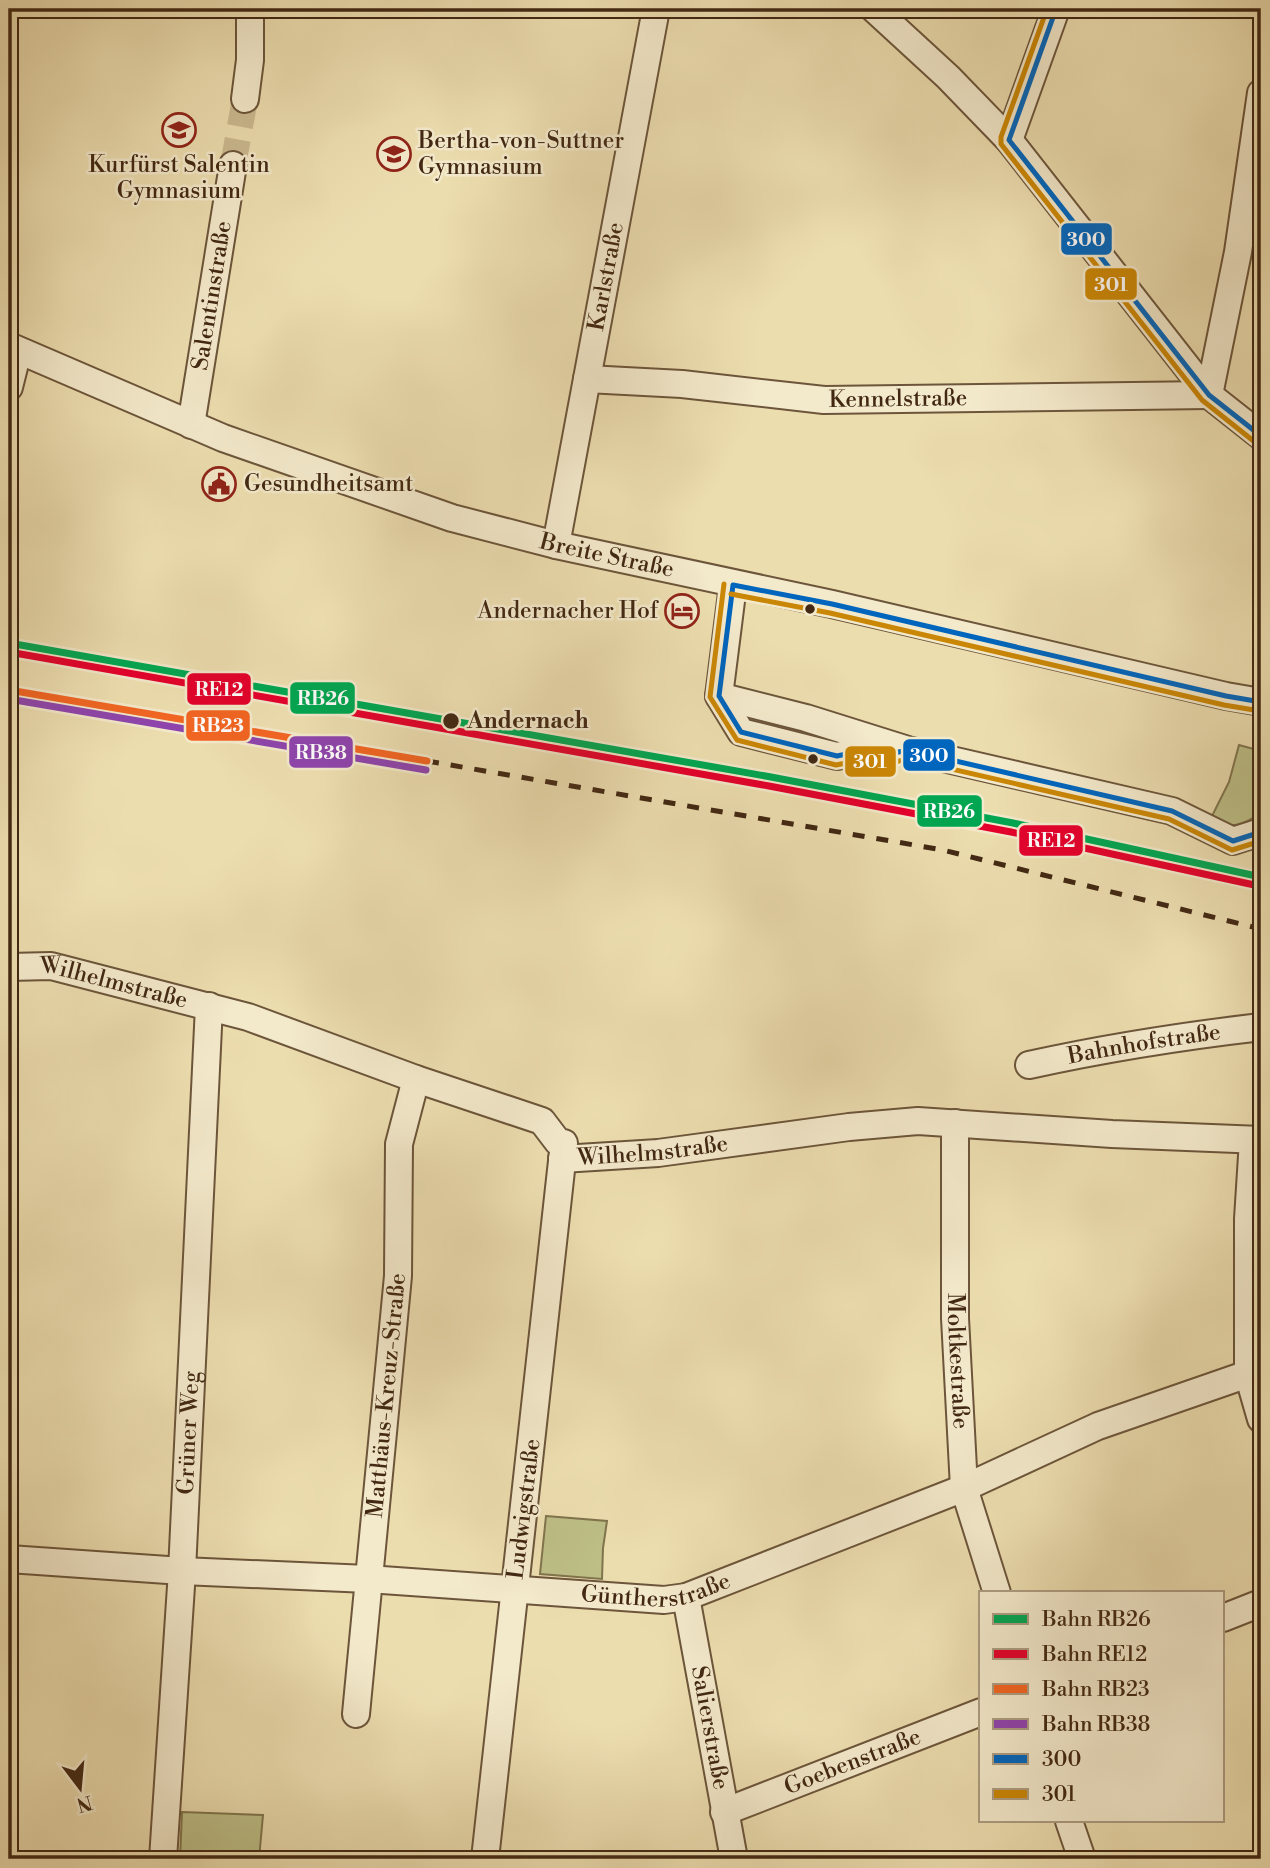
<svg xmlns="http://www.w3.org/2000/svg" width="1270" height="1868" viewBox="0 0 1270 1868" font-family="'Libre Bodoni',serif">
<style>
.green{fill:#bdbf87;stroke:#80744d;stroke-width:2}
.lines{fill:none;stroke-linecap:round;stroke-linejoin:round}
.minor-tunnel{stroke:#cab990;stroke-width:26;stroke-dasharray:26 13;stroke-linecap:butt}
.minor-casing{stroke:#6c553a;stroke-width:30}
.minor{stroke:#f3e9cb;stroke-width:26}
.rail{stroke:#422813;stroke-width:5;stroke-dasharray:12 12;stroke-linecap:butt}
.bus-1-casing{stroke:#f3e9cb;stroke-width:10}
.bus-2-casing{stroke:#f3e9cb;stroke-width:10}
.bus-1{stroke:#0065bd;stroke-width:5}
.bus-2{stroke:#ca8605;stroke-width:5}
.rail-1-casing{stroke:#f3e9cb;stroke-width:12}
.rail-2-casing{stroke:#f3e9cb;stroke-width:12}
.rail-3-casing{stroke:#f3e9cb;stroke-width:12}
.rail-4-casing{stroke:#f3e9cb;stroke-width:12}
.rail-1{stroke:#00a651;stroke-width:7}
.rail-2{stroke:#e4002b;stroke-width:7}
.rail-3{stroke:#f26522;stroke-width:7}
.rail-4{stroke:#8e44ad;stroke-width:7}
.bus-dot{fill:#422813;stroke:#f3e9cb;stroke-width:2.5}
.labels{text-anchor:middle;dominant-baseline:central;stroke-width:5;stroke-linejoin:round;paint-order:stroke}
.poi-label{font-size:23px;fill:#422813;stroke:#f3e9cb;text-anchor:start}
.street-label{font-size:23px;fill:#422813;stroke:#f3e9cb}
.stop-label{font-size:23px;font-weight:bold;fill:#422813;stroke:#f3e9cb;text-anchor:start}
.line-badge{stroke:#f3e9cb;stroke-width:2.5}
.badge-label{font-size:19px;text-anchor:middle;font-weight:bold;fill:#fff}
</style>
<rect width="100%" height="100%" fill="#ecddaf"/>
<filter id="stains"><feTurbulence type="fractalNoise" baseFrequency=".00286" numOctaves="4"/><feColorMatrix values="0 0 0 0 .2 0 0 0 0 .09 0 0 0 0 .02 0 0 0 .5 -.17"/></filter>
<radialGradient id="worn" r=".72"><stop offset=".6" stop-color="#630" stop-opacity="0"/><stop offset="1" stop-color="#630" stop-opacity=".3"/></radialGradient>
<path class="green" d="M 1239,745 L 1261,751 L 1261,813 C 1240,827 1234,827 1209,822 L 1229,782 Z
M 546,1516 L 607,1521 L 603,1548 L 602,1579 L 540,1574 Z
M 182,1812 L 263,1815 L 259,1859 L 180,1859 Z"/>
<g class="lines">
<path class="minor-tunnel" d="M 233,165 L 245,99"/>
<g class="minor-casing">
<g id="minor">
<path d="M 874,9 L 948,77 L 1009,140 L 1209,395 L 1261,436"/>
<path d="M 245,99 L 250,60 L 250,9"/>
<path d="M 1009,140 L 1056,9"/>
<path id="s1" d="M 9,346 L 223,438 L 452,518 L 556,545 L 832,604 L 1226,696 L 1261,702"/>
<path id="s2" d="M 587,379 L 682,384 L 824,400 L 1209,395 L 1238,252 L 1261,93"/>
<path d="M 9,387 L 18,351"/>
<path id="s3" d="M 191,425 L 233,165"/>
<path id="s4" d="M 556,545 L 656,9"/>
<path d="M 733,585 L 719,696 L 741,732 L 837,756 L 861,751 L 889,754"/>
<path d="M 719,696 L 806,718 L 908,750 L 1172,811 L 1233,841 L 1261,832"/>
<path id="s5" d="M 9,967 L 51,966 L 248,1017 L 416,1079 L 542,1121 L 558,1142 L 564,1143 L 485,1859"/>
<path id="s6" d="M 1029,1065 C 1106,1048 1183,1036 1261,1027"/>
<path id="s7" d="M 955,1123 L 955,1318 L 964,1488 L 997,1593"/>
<path d="M 1253,1140 L 1248,1219 L 1248,1374 L 1261,1419"/>
<path id="s8" d="M 562,1159 L 658,1153 L 849,1127 L 918,1121 L 1112,1134 L 1261,1140"/>
<path id="s9" d="M 9,1559 L 182,1571 L 368,1579 L 664,1600 L 686,1597 L 964,1488 L 1098,1426 L 1248,1374 L 1261,1371"/>
<path id="s10" d="M 686,1597 L 734,1859"/>
<path d="M 1223,1618 L 1261,1603"/>
<path id="s11" d="M 356,1714 L 398,1276 L 399,1144 L 416,1079"/>
<path id="s12" d="M 724,1812 L 981,1712"/>
<path d="M 1069,1821 L 1082,1859"/>
<path id="s13" d="M 163,1859 L 182,1571 L 209,1006"/>
</g>
</g>
<use href="#minor" class="minor"/>
<path class="rail" d="M 427,761 L 943,850 L 1261,929"/>
<g class="bus-1-casing">
<path id="bus-1" d="M 1056,9 L 1009,140 L 1209,395 L 1261,436
M 733,585 L 719,696 L 741,732 L 837,756 L 861,751 L 885,755 L 908,750 L 1172,811 L 1233,841 L 1261,832
M 733,585 L 832,604 L 1226,696 L 1261,702"/>
</g>
<g class="bus-2-casing">
<path id="bus-2" d="M 1047,9 L 1001,137 L 1001,144 L 1202,400 L 1256,443
M 724,584 L 710,697 L 737,740 L 836,765 L 861,760 L 886,764 L 908,759 L 1169,819 L 1232,850 L 1261,841
M 731,594 L 830,613 L 1224,705 L 1260,711"/>
</g>
<use href="#bus-1" class="bus-1"/>
<use href="#bus-2" class="bus-2"/>
<g class="rail-1-casing">
<path id="rail-1" d="M 9,643 L 771,777 L 1013,823 L 1261,877"/>
</g>
<g class="rail-2-casing">
<path id="rail-2" d="M 9,652 L 769,786 L 1011,832 L 1259,886"/>
</g>
<g class="rail-3-casing">
<path id="rail-3" d="M 9,690 L 427,761"/>
</g>
<g class="rail-4-casing">
<path id="rail-4" d="M 9,699 L 426,770"/>
</g>
<use href="#rail-1" class="rail-1"/>
<use href="#rail-2" class="rail-2"/>
<use href="#rail-3" class="rail-3"/>
<use href="#rail-4" class="rail-4"/>
</g>
<defs>
<g id="school-ring" transform="scale(1.75)"><circle r="9.5" fill="#f3e9cb" stroke="#8f2418" stroke-width="1.5"/><path d="M0-5L7-2L0 1L-7-2ZM-4 1L0 2.5L4 1V4Q0 6-4 4Z" fill="#8f2418"/></g>
<g id="civic-ring" transform="scale(1.75)"><circle r="9.5" fill="#f3e9cb" stroke="#8f2418" stroke-width="1.5"/><path d="M-.6-6.5H3V-4.5H.6V-3L4-1V1h2V6H-6V1h2V-1L-.6-3ZM-1.2 2.5V6h2.4V2.5Z" fill="#8f2418"/></g>
<g id="hotel-ring" transform="scale(1.75)"><circle r="9.5" fill="#f3e9cb" stroke="#8f2418" stroke-width="1.5"/><path d="M-6-4.5h1.5V1H6V5H4.5V3h-9V5H-6ZM-4 0a1.8 1.8 0 1 1 3.6 0ZM.5 0V-2.5h3Q6-2.5 6 0Z" fill="#8f2418"/></g>
</defs>
<g fill-rule="evenodd">
<use href="#school-ring" x="179" y="130"/>
<use href="#school-ring" x="394" y="154"/>
<use href="#civic-ring" x="219" y="484"/>
<use href="#hotel-ring" x="682" y="611"/>
</g>
<g class="bus-dot">
<circle cx="810" cy="609" r="6"/>
<circle cx="451" cy="721" r="9"/>
<circle cx="813" cy="759" r="6"/>
</g>
<g class="labels">
<g class="poi-label">
<text x="418" y="141">Bertha-von-Suttner<tspan x="418" dy="26">Gymnasium</tspan></text>
<text x="179" y="165" text-anchor="middle">Kurfürst Salentin<tspan x="179" dy="26">Gymnasium</tspan></text>
<text x="244" y="484">Gesundheitsamt</text>
<text x="658" y="611" text-anchor="end">Andernacher Hof</text>
</g>
<g class="street-label">
<text stroke="none"><textPath href="#s4" startOffset="273">Karlstraße</textPath></text>
<text stroke="none"><textPath href="#s3" startOffset="131">Salentinstraße</textPath></text>
<text stroke="none"><textPath href="#s2" startOffset="312">Kennelstraße</textPath></text>
<text stroke="none"><textPath href="#s1" startOffset="635">Breite Straße</textPath></text>
<text stroke="none"><textPath href="#s5" startOffset="107">Wilhelmstraße</textPath></text>
<text stroke="none"><textPath href="#s6" startOffset="117">Bahnhofstraße</textPath></text>
<text stroke="none"><textPath href="#s8" startOffset="91">Wilhelmstraße</textPath></text>
<text stroke="none"><textPath href="#s7" startOffset="238">Moltkestraße</textPath></text>
<text stroke="none"><textPath href="#s11" startOffset="320">Matthäus-Kreuz-Straße</textPath></text>
<text stroke="none"><textPath href="#s13" startOffset="427">Grüner Weg</textPath></text>
<text transform="translate(524 1509) rotate(-83)">Ludwigstraße</text>
<text stroke="none"><textPath href="#s9" startOffset="649">Güntherstraße</textPath></text>
<text stroke="none"><textPath href="#s10" startOffset="133">Salierstraße</textPath></text>
<text stroke="none"><textPath href="#s12" startOffset="138">Goebenstraße</textPath></text>
</g>
<g class="stop-label">
<text x="467" y="721">Andernach</text>
</g>
</g>
<g class="line-badge">
<rect x="1060" y="222" width="53" height="34" rx="7" fill="#0065bd"/>
<rect x="1084" y="267" width="54" height="34" rx="7" fill="#ca8605"/>
<rect x="186" y="672" width="66" height="34" rx="7" fill="#e4002b"/>
<rect x="289" y="681" width="67" height="34" rx="7" fill="#00a651"/>
<rect x="185" y="709" width="66" height="33" rx="7" fill="#f26522"/>
<rect x="288" y="735" width="66" height="34" rx="7" fill="#8e44ad"/>
<rect x="902" y="738" width="54" height="34" rx="7" fill="#0065bd"/>
<rect x="844" y="745" width="53" height="33" rx="7" fill="#ca8605"/>
<rect x="916" y="794" width="67" height="34" rx="7" fill="#00a651"/>
<rect x="1018" y="824" width="66" height="33" rx="7" fill="#e4002b"/>
</g>
<g class="badge-label">
<text x="1086" y="246">300</text>
<text x="1111" y="291">301</text>
<text x="219" y="696">RE12</text>
<text x="323" y="705">RB26</text>
<text x="218" y="732">RB23</text>
<text x="321" y="759">RB38</text>
<text x="929" y="762">300</text>
<text x="870" y="768">301</text>
<text x="949" y="818">RB26</text>
<text x="1051" y="847">RE12</text>
</g>
<rect width="1270" height="1868" fill="none" stroke="#ecddaf" stroke-width="35"/>
<rect x="10" y="10" width="1249" height="1847" fill="none" stroke="#422813" stroke-width="3.5"/>
<rect x="18" y="18" width="1235" height="1833" fill="none" stroke="#422813" stroke-width="2"/>
<rect x="979" y="1591" width="245" height="231" fill="#f3e9cb" stroke="#ac9c81" stroke-width="2"/>
<rect x="993" y="1614" width="35" height="10" fill="#00a651" stroke="#ac9c81" stroke-width="2"/>
<text x="1042" y="1626" font-size="21" fill="#422813">Bahn RB26</text>
<rect x="993" y="1649" width="35" height="10" fill="#e4002b" stroke="#ac9c81" stroke-width="2"/>
<text x="1042" y="1661" font-size="21" fill="#422813">Bahn RE12</text>
<rect x="993" y="1684" width="35" height="10" fill="#f26522" stroke="#ac9c81" stroke-width="2"/>
<text x="1042" y="1696" font-size="21" fill="#422813">Bahn RB23</text>
<rect x="993" y="1719" width="35" height="10" fill="#8e44ad" stroke="#ac9c81" stroke-width="2"/>
<text x="1042" y="1731" font-size="21" fill="#422813">Bahn RB38</text>
<rect x="993" y="1754" width="35" height="10" fill="#0065bd" stroke="#ac9c81" stroke-width="2"/>
<text x="1042" y="1766" font-size="21" fill="#422813">300</text>
<rect x="993" y="1789" width="35" height="10" fill="#ca8605" stroke="#ac9c81" stroke-width="2"/>
<text x="1042" y="1801" font-size="21" fill="#422813">301</text>
<g transform="translate(80 1788) rotate(164)" stroke="#f3e9cb" stroke-width="5" paint-order="stroke">
<path d="M0-5L12 26L0 18L-12 26Z" fill="#422813"/>
<text y="-10" font-size="19" font-weight="bold" text-anchor="middle" fill="#422813">N</text>
</g>
<rect width="100%" height="100%" filter="url(#stains)"/>
<rect width="100%" height="100%" fill="url(#worn)"/>
</svg>
